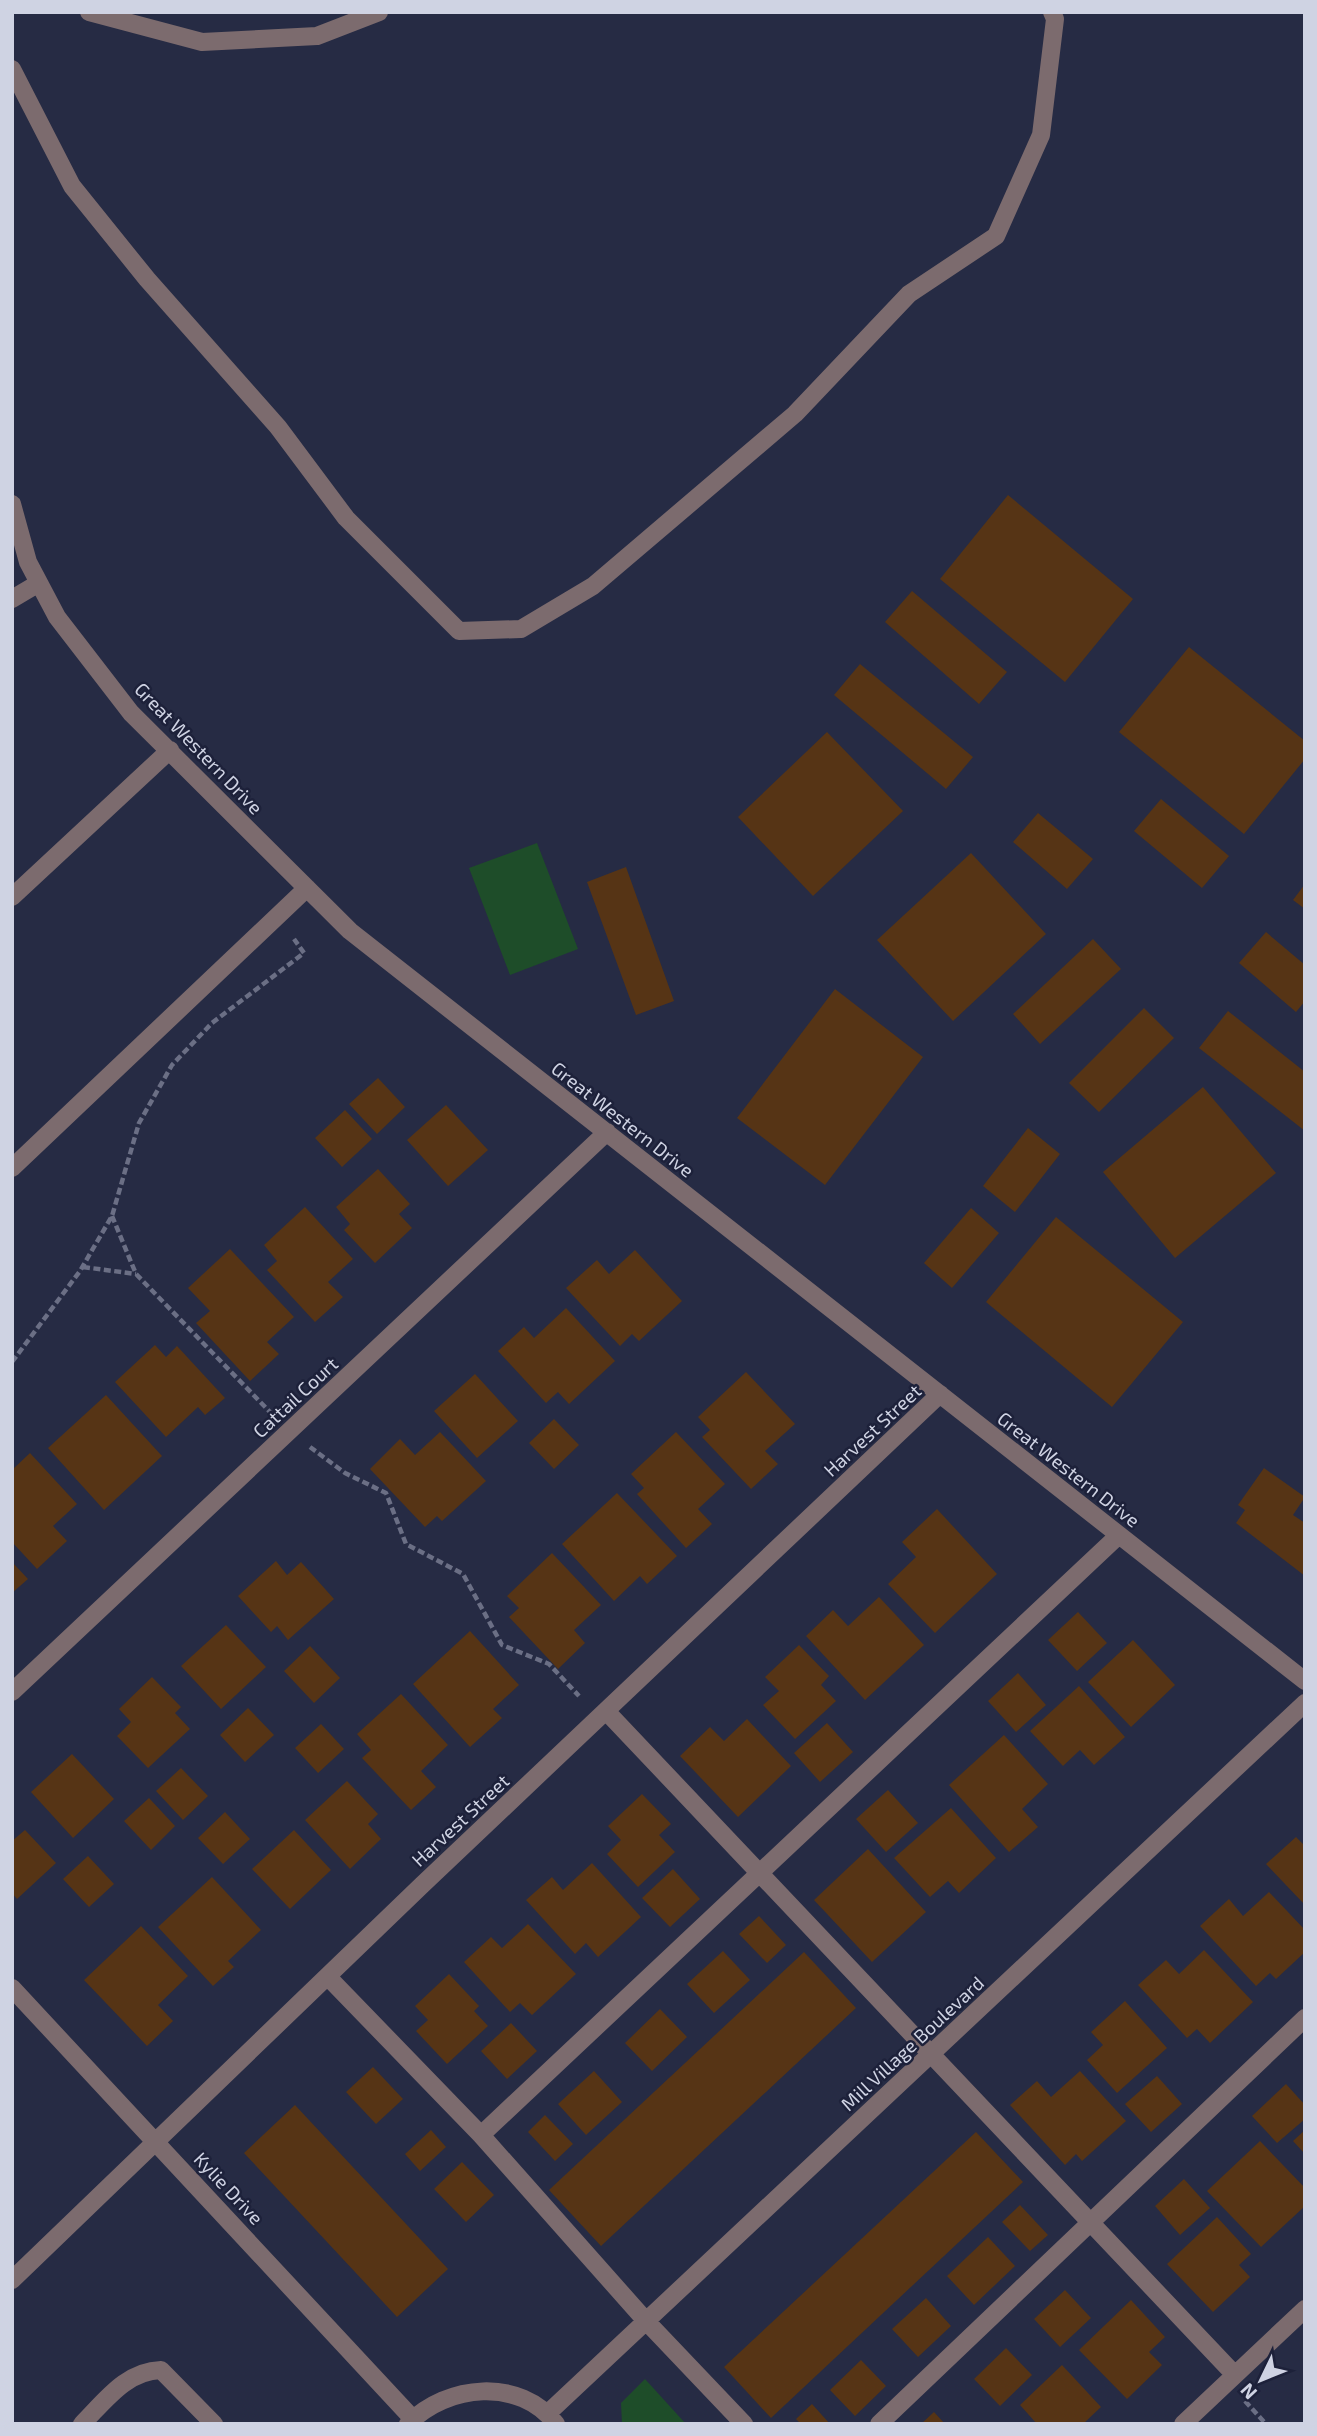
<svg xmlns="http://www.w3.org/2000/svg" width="1317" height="2436" viewBox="0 0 1317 2436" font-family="'Exo 2',sans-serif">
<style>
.green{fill:#1e4d29}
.building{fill:#563415}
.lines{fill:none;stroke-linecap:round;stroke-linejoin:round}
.path{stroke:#6b6f85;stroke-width:4.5;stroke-dasharray:7 3.5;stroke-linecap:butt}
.minor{stroke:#7c6b6e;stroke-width:18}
.labels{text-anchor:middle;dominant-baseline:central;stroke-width:5;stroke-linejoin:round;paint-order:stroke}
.street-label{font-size:19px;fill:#cfd3e3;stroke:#1d213a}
</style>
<rect width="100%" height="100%" fill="#262b44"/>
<path class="green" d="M 537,843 L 578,949 L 510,975 L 469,868 Z
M 645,2379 L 686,2424 L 622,2424 L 621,2403 Z"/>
<path class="building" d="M 1008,495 L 1133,599 L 1065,682 L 940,579 Z
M 912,591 L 1007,672 L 979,704 L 885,622 Z
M 1189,647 L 1305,741 L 1305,759 L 1244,834 L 1119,732 Z
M 860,664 L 973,757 L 946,789 L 834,695 Z
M 827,732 L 903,811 L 813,896 L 738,817 Z
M 1161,799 L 1229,856 L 1202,888 L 1134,831 Z
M 1038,813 L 1093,859 L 1067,889 L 1013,842 Z
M 971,853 L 1046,934 L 953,1021 L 877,940 Z
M 626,867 L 674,1001 L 636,1015 L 587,882 Z
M 1305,884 L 1305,909 L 1293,900 Z
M 1266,932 L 1305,965 L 1305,1001 L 1296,1012 L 1239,963 Z
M 1093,939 L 1121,969 L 1040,1044 L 1013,1014 Z
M 835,989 L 923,1057 L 825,1185 L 737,1118 Z
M 1144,1008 L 1174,1038 L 1099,1112 L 1069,1083 Z
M 1228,1011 L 1305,1072 L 1305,1131 L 1199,1048 Z
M 378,1078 L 405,1107 L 377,1134 L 349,1104 Z
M 1203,1087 L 1276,1173 L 1175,1258 L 1103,1172 Z
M 446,1105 L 488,1150 L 448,1186 L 407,1140 Z
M 345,1110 L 372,1139 L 342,1167 L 315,1138 Z
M 1028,1128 L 1060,1154 L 1015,1212 L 983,1186 Z
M 378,1169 L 410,1204 L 399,1214 L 412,1228 L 375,1263 L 344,1230 L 350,1224 L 336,1207 Z
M 305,1207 L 353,1259 L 328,1282 L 343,1297 L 315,1322 L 267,1270 L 277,1261 L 264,1245 Z
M 971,1208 L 999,1233 L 952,1288 L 924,1263 Z
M 1056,1217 L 1183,1322 L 1112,1407 L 986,1302 Z
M 230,1249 L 294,1317 L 267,1342 L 279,1354 L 250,1381 L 196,1323 L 210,1311 L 188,1288 Z
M 635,1250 L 682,1301 L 639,1341 L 632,1334 L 620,1346 L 566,1288 L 597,1260 L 609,1274 Z
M 566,1308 L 615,1361 L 569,1404 L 558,1392 L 546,1403 L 498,1351 L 524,1327 L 534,1338 Z
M 155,1345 L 166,1357 L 177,1346 L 225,1398 L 205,1415 L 198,1407 L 166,1437 L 115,1382 Z
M 746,1372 L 795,1424 L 765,1451 L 778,1464 L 751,1489 L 702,1437 L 710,1430 L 698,1417 Z
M 475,1374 L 518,1421 L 477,1458 L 434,1411 Z
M 106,1395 L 162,1456 L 104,1510 L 48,1448 Z
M 554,1419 L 579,1445 L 554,1469 L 529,1443 Z
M 440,1432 L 486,1481 L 442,1521 L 437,1516 L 425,1527 L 370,1469 L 400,1439 L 415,1455 Z
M 676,1432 L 725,1484 L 698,1509 L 712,1524 L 686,1548 L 637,1494 L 644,1488 L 631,1474 Z
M 30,1453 L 77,1504 L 53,1526 L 67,1541 L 37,1569 L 12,1542 L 12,1470 Z
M 1264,1468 L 1305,1497 L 1293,1515 L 1305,1523 L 1305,1576 L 1236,1523 L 1245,1510 L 1238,1505 Z
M 617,1493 L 677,1556 L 647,1584 L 640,1576 L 614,1601 L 562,1544 Z
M 937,1509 L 997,1574 L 935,1633 L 888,1584 L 916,1557 L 902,1542 Z
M 552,1553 L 601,1605 L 574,1630 L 585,1643 L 558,1669 L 509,1617 L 519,1608 L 507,1596 Z
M 276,1561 L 287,1575 L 301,1562 L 334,1599 L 288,1640 L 277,1626 L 271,1632 L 238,1596 Z
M 12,1562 L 28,1579 L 12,1593 Z
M 879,1597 L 924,1645 L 865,1700 L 806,1636 L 833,1610 L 848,1626 Z
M 1078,1612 L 1107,1643 L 1077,1671 L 1048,1640 Z
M 226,1625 L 266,1667 L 221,1709 L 181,1666 Z
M 470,1631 L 519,1685 L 493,1709 L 502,1718 L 470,1747 L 413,1684 Z
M 1133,1640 L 1175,1685 L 1131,1727 L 1088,1682 Z
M 799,1645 L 829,1676 L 821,1685 L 836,1701 L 795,1739 L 763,1705 L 779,1691 L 765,1677 Z
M 310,1646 L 340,1678 L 314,1703 L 284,1671 Z
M 1018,1673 L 1046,1705 L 1016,1732 L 988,1701 Z
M 152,1677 L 181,1707 L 175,1713 L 190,1729 L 148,1768 L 117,1736 L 131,1722 L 119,1709 Z
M 1079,1686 L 1125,1737 L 1094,1765 L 1080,1750 L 1063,1766 L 1030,1731 Z
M 401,1694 L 448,1745 L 421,1771 L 436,1787 L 411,1810 L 362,1758 L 371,1750 L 357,1734 Z
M 248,1708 L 274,1735 L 245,1762 L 220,1735 Z
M 747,1719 L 791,1766 L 738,1817 L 680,1756 L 710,1727 L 724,1741 Z
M 827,1723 L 853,1752 L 820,1782 L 794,1753 Z
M 321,1724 L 344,1749 L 318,1773 L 295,1748 Z
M 1004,1735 L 1048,1784 L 1022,1809 L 1038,1827 L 1009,1852 L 949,1785 Z
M 72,1754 L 114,1799 L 73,1838 L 31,1792 Z
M 181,1768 L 208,1796 L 183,1820 L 156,1791 Z
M 347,1781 L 378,1814 L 368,1824 L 381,1839 L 350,1869 L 305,1820 Z
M 888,1790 L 918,1823 L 886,1852 L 856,1819 Z
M 642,1794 L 671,1824 L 659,1835 L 675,1852 L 638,1887 L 607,1854 L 621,1840 L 608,1826 Z
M 149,1798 L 175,1826 L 151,1850 L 124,1821 Z
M 951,1808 L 996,1858 L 959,1893 L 948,1881 L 930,1897 L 894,1858 Z
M 225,1812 L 250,1839 L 223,1864 L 198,1838 Z
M 25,1830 L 56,1863 L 17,1899 L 12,1893 L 12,1841 Z
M 294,1830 L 331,1870 L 290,1909 L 252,1869 Z
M 1296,1837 L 1305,1846 L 1305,1905 L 1266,1864 Z
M 868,1849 L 926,1912 L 872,1962 L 814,1900 Z
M 88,1856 L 114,1884 L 89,1907 L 63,1879 Z
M 592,1863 L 641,1917 L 598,1957 L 586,1943 L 575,1954 L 526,1900 L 552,1877 L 563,1890 Z
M 673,1869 L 700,1899 L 670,1927 L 642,1898 Z
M 212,1877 L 261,1930 L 228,1961 L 234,1967 L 213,1986 L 158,1927 Z
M 1269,1892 L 1305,1930 L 1305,1952 L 1276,1979 L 1270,1973 L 1256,1986 L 1200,1926 L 1229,1899 L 1243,1916 Z
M 759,1916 L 786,1945 L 767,1963 L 739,1934 Z
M 528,1924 L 576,1974 L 532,2015 L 520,2003 L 510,2012 L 464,1962 L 491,1937 L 502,1948 Z
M 141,1926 L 188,1976 L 158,2005 L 173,2021 L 147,2046 L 84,1980 Z
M 1204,1950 L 1253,2002 L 1210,2043 L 1197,2029 L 1187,2038 L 1138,1985 L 1166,1960 L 1179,1974 Z
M 723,1951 L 750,1980 L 714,2013 L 687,1984 Z
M 804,1952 L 856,2008 L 601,2246 L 549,2190 Z
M 449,1974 L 479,2006 L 474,2011 L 488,2026 L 447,2064 L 416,2031 L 428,2020 L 415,2006 Z
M 1125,2001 L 1167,2048 L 1117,2093 L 1087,2060 L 1103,2045 L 1091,2032 Z
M 660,2009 L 687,2037 L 652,2071 L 625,2043 Z
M 511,2023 L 537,2051 L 507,2079 L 481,2051 Z
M 373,2067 L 403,2099 L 376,2124 L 346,2092 Z
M 594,2071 L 622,2102 L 586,2135 L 558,2104 Z
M 1080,2071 L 1126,2121 L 1082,2161 L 1076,2154 L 1065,2165 L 1010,2105 L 1037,2081 L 1051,2097 Z
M 1157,2076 L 1182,2104 L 1151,2132 L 1125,2104 Z
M 1286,2084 L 1305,2105 L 1305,2119 L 1277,2143 L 1252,2116 Z
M 295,2105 L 448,2269 L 397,2317 L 244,2153 Z
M 545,2115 L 573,2144 L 555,2161 L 528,2132 Z
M 431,2130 L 446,2147 L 420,2171 L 405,2154 Z
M 1305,2130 L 1305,2154 L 1293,2141 Z
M 976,2132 L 1023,2182 L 771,2418 L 724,2367 Z
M 1260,2141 L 1305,2188 L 1305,2206 L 1261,2247 L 1207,2191 Z
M 462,2162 L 494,2195 L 466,2222 L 434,2189 Z
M 1184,2179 L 1210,2208 L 1180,2235 L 1155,2206 Z
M 1020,2205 L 1048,2235 L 1030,2251 L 1002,2222 Z
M 1217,2217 L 1251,2254 L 1239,2265 L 1250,2277 L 1213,2312 L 1167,2264 Z
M 988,2237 L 1015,2266 L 974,2305 L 947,2276 Z
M 1065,2290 L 1091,2318 L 1060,2347 L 1034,2319 Z
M 926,2298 L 951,2326 L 918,2357 L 892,2329 Z
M 1131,2300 L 1165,2337 L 1149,2352 L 1162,2365 L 1127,2399 L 1079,2350 Z
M 1006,2348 L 1032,2375 L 1000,2406 L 974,2379 Z
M 861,2360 L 886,2386 L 855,2416 L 830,2390 Z
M 1062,2365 L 1101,2407 L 1083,2424 L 1037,2424 L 1020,2405 Z
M 812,2404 L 830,2424 L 801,2424 L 796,2419 Z
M 934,2412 L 945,2424 L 921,2424 Z"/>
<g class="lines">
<path class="path" d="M 112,1216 L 136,1274 L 270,1412
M 83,1267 L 136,1274
M 12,1362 L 80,1271 L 112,1216 L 139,1123 L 172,1065 L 212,1023 L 304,953 L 294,939
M 310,1447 L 345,1473 L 386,1493 L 406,1544 L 463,1574 L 502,1645 L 549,1664 L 579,1696
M 1245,2401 L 1266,2424"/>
<path class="minor" d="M 89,12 L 202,42 L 317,36 L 379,12
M 12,69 L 72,186 L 147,279 L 278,427 L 346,518 L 459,631 L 521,629 L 593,586 L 795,414 L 909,294 L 996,236 L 1041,135 L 1055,19 L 1052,12
M 12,504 L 28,562 L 57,617 L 131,713 L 350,931 L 1305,1681
M 12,599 L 39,583
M 12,897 L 170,750
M 12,1168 L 307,888
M 12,1692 L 607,1132
M 606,1711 L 1235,2375
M 328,1977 L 481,2135 L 646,2321 L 744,2424
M 12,1988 L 413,2419
M 481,2135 L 1119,1535
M 12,2280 L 422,1885 L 940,1394
M 548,2413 L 1305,1703
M 82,2424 C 105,2401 126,2371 161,2370 L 214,2424
M 408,2424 C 447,2384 520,2377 556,2424
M 879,2424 L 1305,2018
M 1183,2424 L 1305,2309"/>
</g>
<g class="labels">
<g class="street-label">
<text transform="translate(199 748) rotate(46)">Great Western Drive</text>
<text transform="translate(623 1119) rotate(38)">Great Western Drive</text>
<text transform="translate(295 1397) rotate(-43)">Cattail Court</text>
<text transform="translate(872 1430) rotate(-43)">Harvest Street</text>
<text transform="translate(1069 1469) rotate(38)">Great Western Drive</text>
<text transform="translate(460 1820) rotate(-43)">Harvest Street</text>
<text transform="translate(912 2043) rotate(-43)">Mill Village Boulevard</text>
<text transform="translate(229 2188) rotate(47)">Kylie Drive</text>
</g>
</g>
<rect width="1317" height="2436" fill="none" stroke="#cfd3e3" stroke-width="28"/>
<g transform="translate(1261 2380) rotate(227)" stroke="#1d213a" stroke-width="5" paint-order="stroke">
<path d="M0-5L12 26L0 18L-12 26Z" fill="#cfd3e3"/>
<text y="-10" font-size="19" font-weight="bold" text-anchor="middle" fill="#cfd3e3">N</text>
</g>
</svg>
